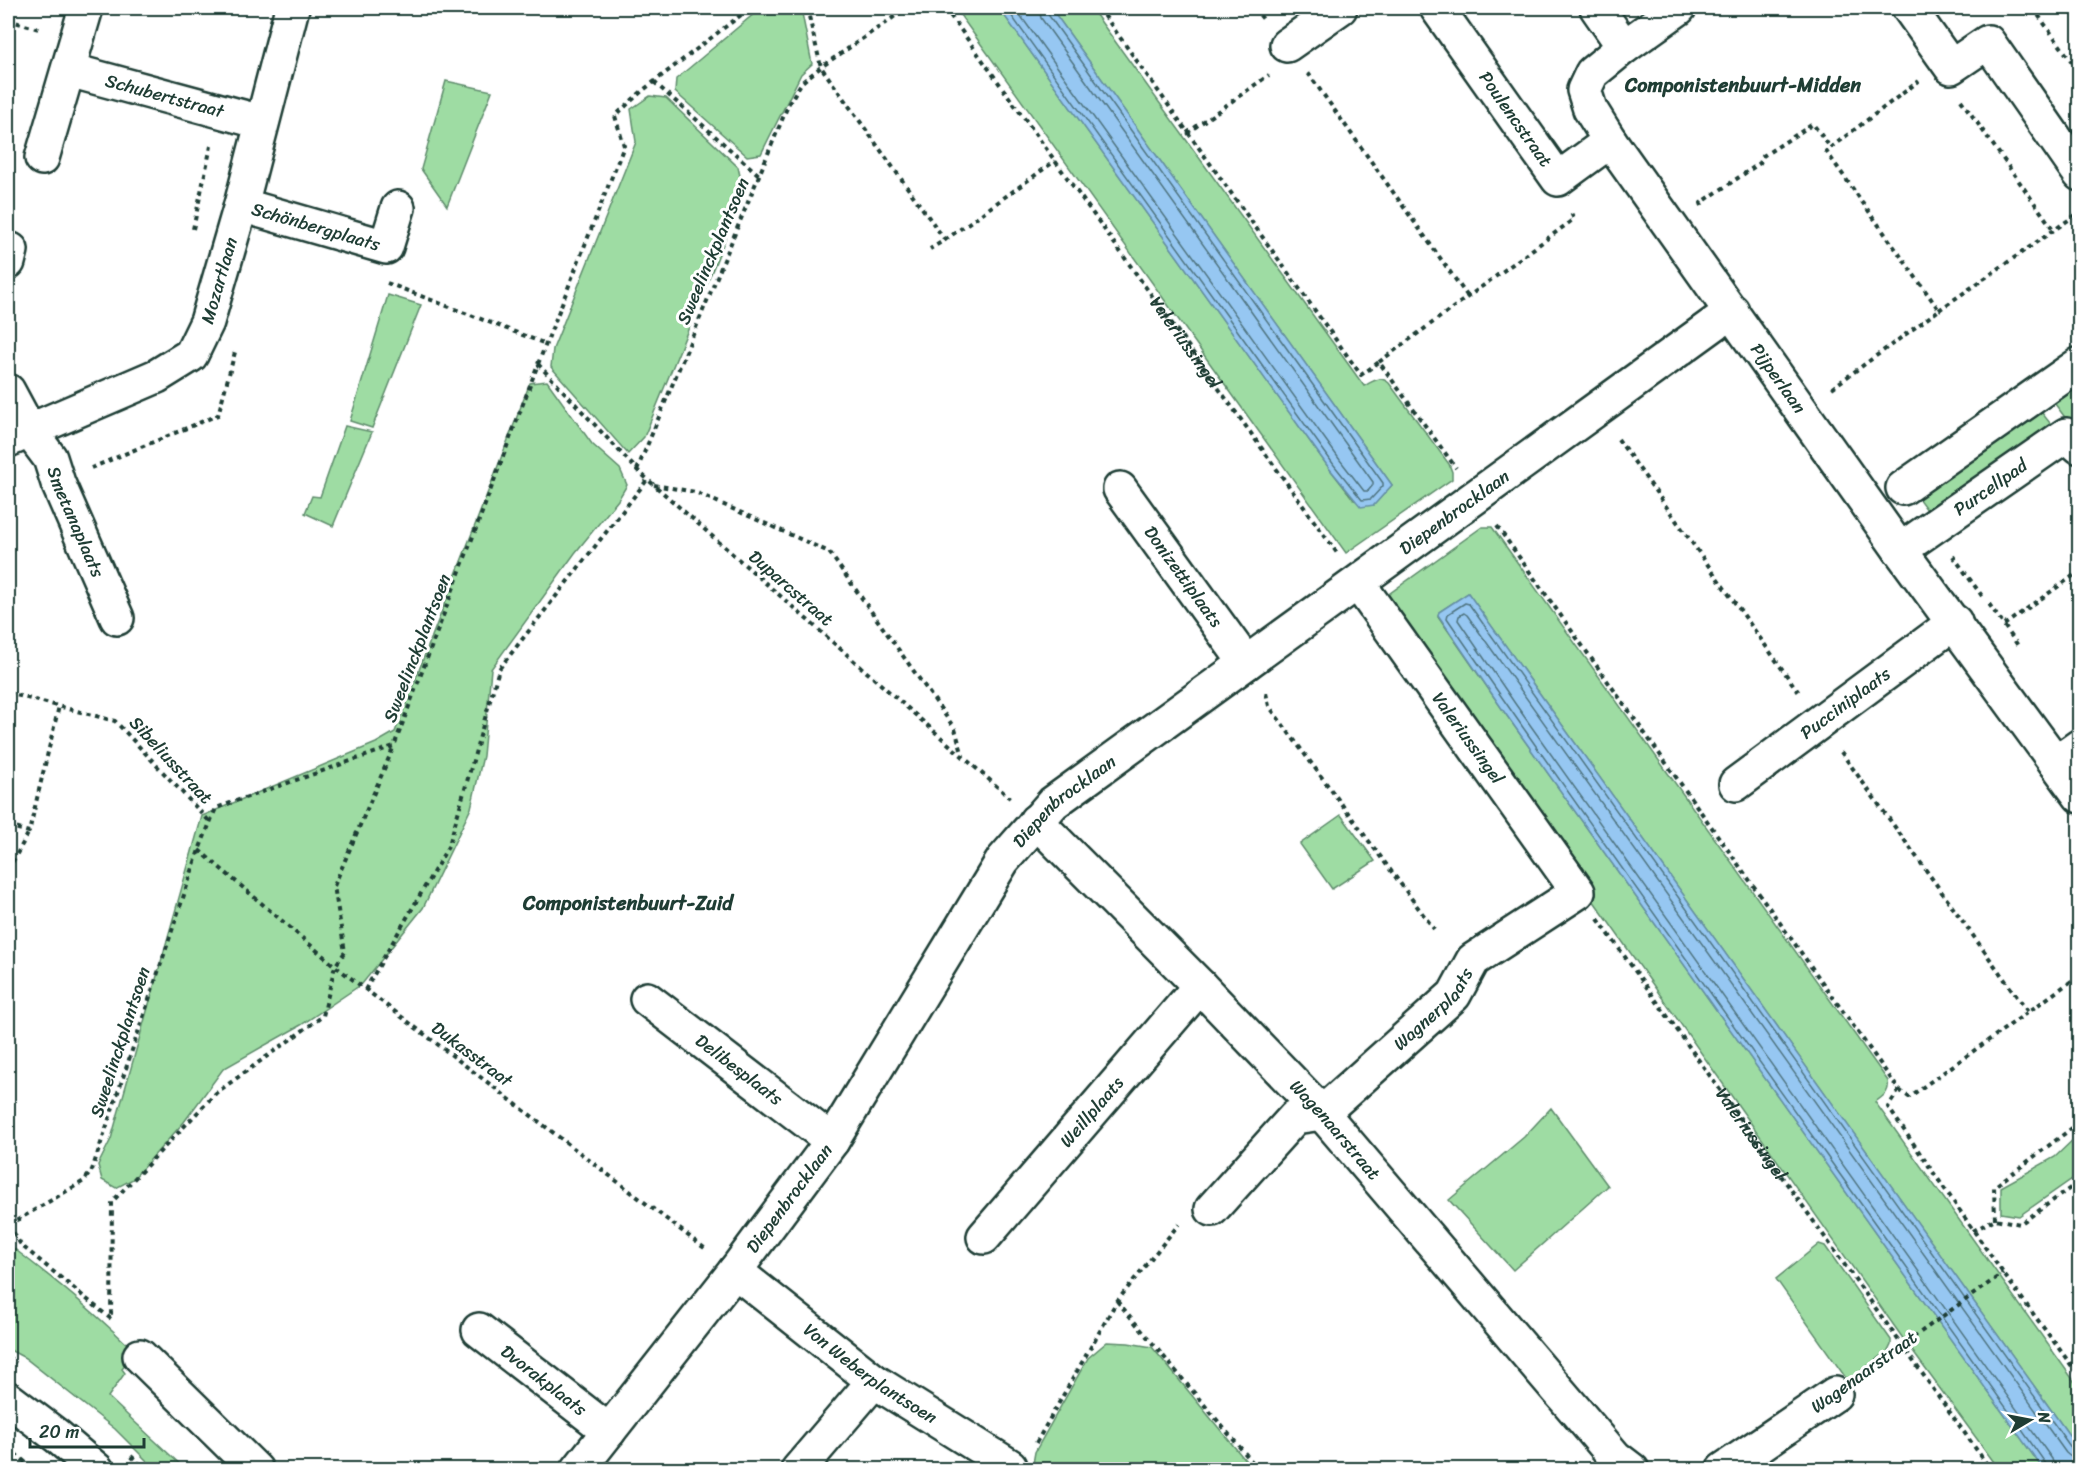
<svg xmlns="http://www.w3.org/2000/svg" width="2087" height="1477" viewBox="0 0 2087 1477" font-family="Sriracha,sans-serif">
<style>
.green{fill:#9edca3;stroke:#5e8c6c;stroke-width:1.5}
.water{fill:#96c7f2;stroke:#6690a6;stroke-width:1.5}
.lines{fill:none;stroke-linecap:round;stroke-linejoin:round}
.shore{stroke:#4f7480;stroke-width:1.5}
.minor-casing{stroke:#1f3d34;stroke-width:38}
.major-casing{stroke:#1f3d34;stroke-width:38}
.path{stroke:#1f3d34;stroke-width:4;stroke-dasharray:4.5 4.5;stroke-linecap:butt}
.minor{stroke:#fff;stroke-width:33}
.major{stroke:#fff;stroke-width:33}
.labels{text-anchor:middle;dominant-baseline:central;stroke-width:6;stroke-linejoin:round;paint-order:stroke}
.street-label{font-size:18px;fill:#1f3d34;stroke:#fff}
.neighbourhood-label{font-size:20px;font-weight:bold;fill:#1f3d34;stroke:#fff}
</style>
<rect width="100%" height="100%" fill="#fff"/>
<filter id="ink" filterUnits="userSpaceOnUse"><feTurbulence type="fractalNoise" baseFrequency=".0167" numOctaves="2"/><feDisplacementMap in="SourceGraphic" scale="12" xChannelSelector="R" yChannelSelector="G"/><feConvolveMatrix kernelMatrix="1 2 1 2 8 2 1 2 1" color-interpolation-filters="sRGB"/></filter>
<g filter="url(#ink)">
<path class="green" d="M 761,8 L 801,8 L 812,64 L 801,74 L 761,154 L 747,156 L 675,92 L 676,79 Z
M 955,8 L 999,8 L 1329,468 L 1354,500 L 1374,505 L 1392,485 L 1051,8 L 1091,8 L 1364,386 C 1374,381 1379,375 1389,383 L 1449,464 L 1452,472 L 1452,479 L 1346,553 Z
M 446,81 L 492,91 L 447,206 L 421,169 Z
M 650,96 L 666,98 L 738,167 L 744,193 L 644,437 L 628,454 L 551,367 L 553,349 L 636,142 L 631,109 Z
M 388,295 L 421,305 L 372,428 L 350,421 Z
M 2079,369 L 2079,436 L 2049,396 Z
M 547,381 L 592,444 L 620,469 L 627,485 L 618,500 L 575,553 L 491,669 L 483,756 L 471,808 L 423,908 L 362,984 L 301,1025 L 223,1069 L 184,1122 L 133,1179 L 116,1188 L 102,1180 L 98,1165 L 111,1139 L 202,816 L 376,743 L 395,732 L 530,383 Z
M 2034,403 L 2054,428 L 1930,514 L 1915,494 Z
M 345,426 L 372,432 L 333,526 L 305,513 L 312,496 L 320,497 Z
M 1482,527 L 1492,527 L 1888,1081 C 1890,1093 1883,1096 1875,1102 L 2079,1388 L 2079,1449 L 1468,593 L 1439,612 L 1438,616 L 1505,713 L 2043,1469 L 1999,1469 L 1902,1337 L 1564,859 L 1386,596 Z
M 1341,815 L 1375,861 L 1332,889 L 1300,844 Z
M 1551,1108 L 1608,1186 L 1513,1270 L 1449,1200 L 1524,1137 Z
M 2079,1134 L 2079,1174 L 2019,1216 L 2001,1213 L 2001,1187 L 2055,1157 Z
M 8,1244 C 53,1278 96,1313 136,1353 L 122,1369 L 125,1373 L 108,1397 L 185,1469 L 155,1469 L 115,1429 L 25,1358 L 8,1349 Z
M 1819,1244 L 1825,1246 L 1891,1340 L 1891,1345 L 1888,1351 L 1848,1381 L 1776,1279 Z
M 1107,1342 L 1128,1343 L 1152,1347 L 1246,1461 L 1240,1469 L 1032,1469 L 1035,1452 L 1088,1358 Z"/>
<path class="water" d="M 999,8 L 1051,8 L 1392,485 L 1374,505 L 1361,507 L 1329,468 Z
M 1468,593 L 2079,1449 L 2079,1469 L 2043,1469 L 1505,713 L 1438,615 L 1439,612 Z"/>
<g class="lines">
<path class="shore" d="M 1006,8 L 1334,465 L 1362,500 L 1371,499 L 1383,486 L 1383,483 L 1047,13 L 1046,8
M 1015,8 L 1340,460 L 1364,491 L 1368,491 L 1373,485 L 1373,482 L 1041,18 L 1039,8
M 2047,1470 L 2046,1464 C 1847,1182 1643,903 1447,618 L 1448,614 L 1465,603 L 1469,604 L 2072,1449 L 2080,1452
M 2055,1470 L 2052,1459 L 1516,705 L 1458,620 L 1459,616 L 1464,613 L 1467,615 L 2066,1453 L 2072,1458 L 2080,1460"/>
<g class="minor-casing">
<g id="minor">
<path id="s3" d="M 1437,8 L 1558,179 L 1610,141"/>
<path d="M 1597,8 L 1624,47"/>
<path id="s4" d="M 1679,8 L 1624,47 L 1592,73 L 1584,90 L 1590,109 L 1610,141 L 1900,550 L 2080,796"/>
<path d="M 1909,8 L 1951,67 L 1988,42 L 2080,174"/>
<path d="M 1287,45 L 1340,8"/>
<path id="s5" d="M 69,70 L 261,122"/>
<path d="M 42,158 L 86,8"/>
<path id="s6" d="M 241,205 L 386,247 L 398,208"/>
<path d="M 8,262 L 11,250"/>
<path id="s7" d="M 8,391 L 29,430 L 50,458 L 58,483 L 117,618"/>
<path id="s8" d="M 8,440 L 157,376 L 191,355 L 207,322 L 241,205 L 292,8"/>
<path d="M 1903,488 L 2080,364"/>
<path id="s9" d="M 1120,489 L 1246,663"/>
<path id="s10" d="M 1900,550 L 2066,435 L 2080,447"/>
<path d="M 2056,763 L 2080,746"/>
<path id="s11" d="M 1736,784 L 1955,622"/>
<path id="s12" d="M 1036,821 L 1200,986 L 1322,1113 L 1615,1457 L 1632,1470"/>
<path id="s13" d="M 647,999 L 832,1141"/>
<path id="s14" d="M 1212,1209 L 1295,1117 L 1322,1113 L 1454,995 L 1473,960 L 1578,892 L 1358,583"/>
<path id="s15" d="M 984,1237 L 1200,986"/>
<path id="s16" d="M 735,1271 L 874,1381 L 1010,1466"/>
<path id="s17" d="M 479,1330 L 609,1431"/>
<path d="M 140,1356 L 256,1470"/>
<path id="s18" d="M 578,1470 L 735,1271 L 832,1141 L 1003,860 L 1053,803 L 1732,311"/>
<path d="M 798,1470 L 874,1381"/>
<path d="M 1723,1470 L 1835,1394"/>
</g>
</g>
<g class="major-casing">
<path id="major" d="M 8,1399 L 57,1436 L 97,1470"/>
</g>
<g class="path">
<path d="M 807,8 L 821,67 L 945,240 L 930,249"/>
<path id="s1" d="M 945,8 L 1337,553"/>
<path d="M 1099,8 L 1361,375 L 1379,362 L 1456,468"/>
<path d="M 1254,8 L 1263,19"/>
<path d="M 2033,8 L 2080,73"/>
<path d="M 8,20 L 42,30"/>
<path d="M 1308,73 L 1468,297"/>
<path d="M 654,82 L 759,175"/>
<path d="M 1961,100 L 2053,229"/>
<path d="M 1187,133 L 1269,75"/>
<path d="M 1702,206 L 1701,203 L 1760,163 L 1763,156 L 1813,124 L 1830,147"/>
<path d="M 193,229 L 211,146"/>
<path d="M 945,240 L 1055,161"/>
<path d="M 387,283 L 546,344"/>
<path d="M 1939,310 L 2080,212"/>
<path d="M 1379,362 L 1574,219 L 1571,213"/>
<path d="M 538,364 L 637,470 L 1010,798"/>
<path d="M 1832,388 L 1939,310 L 1826,151 L 1919,81"/>
<path d="M 1618,439 L 1800,694"/>
<path d="M 91,468 L 218,415 L 235,352"/>
<path d="M 637,470 L 789,103 L 802,82 L 821,67 L 907,8"/>
<path d="M 654,485 L 695,492 L 829,552 L 955,729 L 963,756"/>
<path d="M 1497,526 L 1899,1090 L 1888,1107 L 2003,1273 L 2080,1377"/>
<path d="M 1953,556 L 1982,596"/>
<path d="M 1989,604 L 2019,647"/>
<path d="M 2004,625 L 2080,571"/>
<path d="M 8,693 L 115,721 L 209,821"/>
<path d="M 1266,693 L 1269,706 L 1434,929"/>
<path d="M 1841,752 L 2028,1012"/>
<path d="M 8,826 L 29,832 L 59,706"/>
<path d="M 199,850 L 335,966 L 707,1250"/>
<path d="M 8,870 L 29,832"/>
<path id="s2" d="M 1598,919 L 1991,1470"/>
<path d="M 365,990 L 449,845 L 499,669 L 647,480"/>
<path d="M 1899,1090 L 1909,1097 L 2080,975"/>
<path d="M 1995,1219 L 1994,1187 L 2080,1122"/>
<path d="M 9,1225 L 84,1181 L 92,1170 L 199,850 L 216,808 L 394,746 L 538,364 L 624,146 L 615,116 L 642,91 L 750,8"/>
<path d="M 9,1225 L 21,1245 L 111,1319 L 112,1202 L 216,1093 L 323,1016 L 335,966 L 345,952 L 334,886 L 394,746"/>
<path d="M 1973,1231 L 1995,1219 L 2020,1224 L 2080,1181"/>
<path d="M 1117,1301 L 1259,1470"/>
<path d="M 8,1357 L 16,1363"/>
<path d="M 1862,1374 L 2003,1273"/>
<path d="M 1036,1443 L 1117,1301 L 1179,1224"/>
<path d="M 8,1448 L 35,1470"/>
<path d="M 131,1456 L 146,1470"/>
</g>
<use href="#minor" class="minor"/>
<use href="#major" class="major"/>
</g>
</g>
<g class="labels">
<g class="street-label">
<text stroke="none"><textPath href="#s5" startOffset="99">Schubertstraat</textPath></text>
<text stroke="none"><textPath href="#s3" startOffset="136">Poulencstraat</textPath></text>
<text stroke="none"><textPath href="#s6" startOffset="78">Schönbergplaats</textPath></text>
<text transform="translate(713 251) rotate(-67)">Sweelinckplantsoen</text>
<text stroke="none"><textPath href="#s8" startOffset="282">Mozartlaan</textPath></text>
<text stroke="none"><textPath href="#s1" startOffset="412">Valeriussingel</textPath></text>
<text stroke="none"><textPath href="#s4" startOffset="476">Pijperlaan</textPath></text>
<text stroke="none"><textPath href="#s10" startOffset="110">Purcellpad</textPath></text>
<text stroke="none"><textPath href="#s18" startOffset="1316">Diepenbrocklaan</textPath></text>
<text stroke="none"><textPath href="#s7" startOffset="148">Smetanaplaats</textPath></text>
<text stroke="none"><textPath href="#s9" startOffset="108">Donizettiplaats</textPath></text>
<text transform="translate(791 588) rotate(41)">Duparcstraat</text>
<text transform="translate(417 648) rotate(-69)">Sweelinckplantsoen</text>
<text stroke="none"><textPath href="#s11" startOffset="136">Pucciniplaats</textPath></text>
<text transform="translate(1468 738) rotate(54)">Valeriussingel</text>
<text transform="translate(171 760) rotate(47)">Sibeliusstraat</text>
<text stroke="none"><textPath href="#s18" startOffset="830">Diepenbrocklaan</textPath></text>
<text stroke="none"><textPath href="#s14" startOffset="304">Wagnerplaats</textPath></text>
<text transform="translate(120 1042) rotate(-72)">Sweelinckplantsoen</text>
<text transform="translate(472 1054) rotate(37)">Dukasstraat</text>
<text stroke="none"><textPath href="#s13" startOffset="116">Delibesplaats</textPath></text>
<text stroke="none"><textPath href="#s15" startOffset="165">Weillplaats</textPath></text>
<text stroke="none"><textPath href="#s12" startOffset="430">Wagenaarstraat</textPath></text>
<text stroke="none"><textPath href="#s2" startOffset="264">Valeriussingel</textPath></text>
<text stroke="none"><textPath href="#s18" startOffset="344">Diepenbrocklaan</textPath></text>
<text stroke="none"><textPath href="#s16" startOffset="170">Von Weberplantsoen</textPath></text>
<text transform="translate(1864 1372) rotate(-36)">Wagenaarstraat</text>
<text stroke="none"><textPath href="#s17" startOffset="82">Dvorakplaats</textPath></text>
</g>
<g class="neighbourhood-label">
<text x="1743" y="85">Componistenbuurt-Midden</text>
<text x="628" y="903">Componistenbuurt-Zuid</text>
</g>
</g>
<rect width="2087" height="1477" fill="none" stroke="#fff" stroke-width="30"/>
<rect x="15" y="15" width="2057" height="1447" fill="none" stroke="#1f3d34" stroke-width="2" filter="url(#ink)"/>
<g transform="translate(2030 1420) rotate(80)" stroke="#ffffff" stroke-width="4.5" paint-order="stroke">
<path d="M0-4.5L10 22L0 15L-10 22Z" fill="#1f3d34"/>
<text y="-9" font-size="16" font-weight="bold" text-anchor="middle" fill="#1f3d34">N</text>
</g>
<path d="M30 1438v9h114v-9" fill="none" stroke="#1f3d34" stroke-width="3"/>
<text x="39" y="1438" font-size="18" fill="#1f3d34" stroke="#ffffff" stroke-width="4.5" paint-order="stroke">20 m</text>
</svg>
